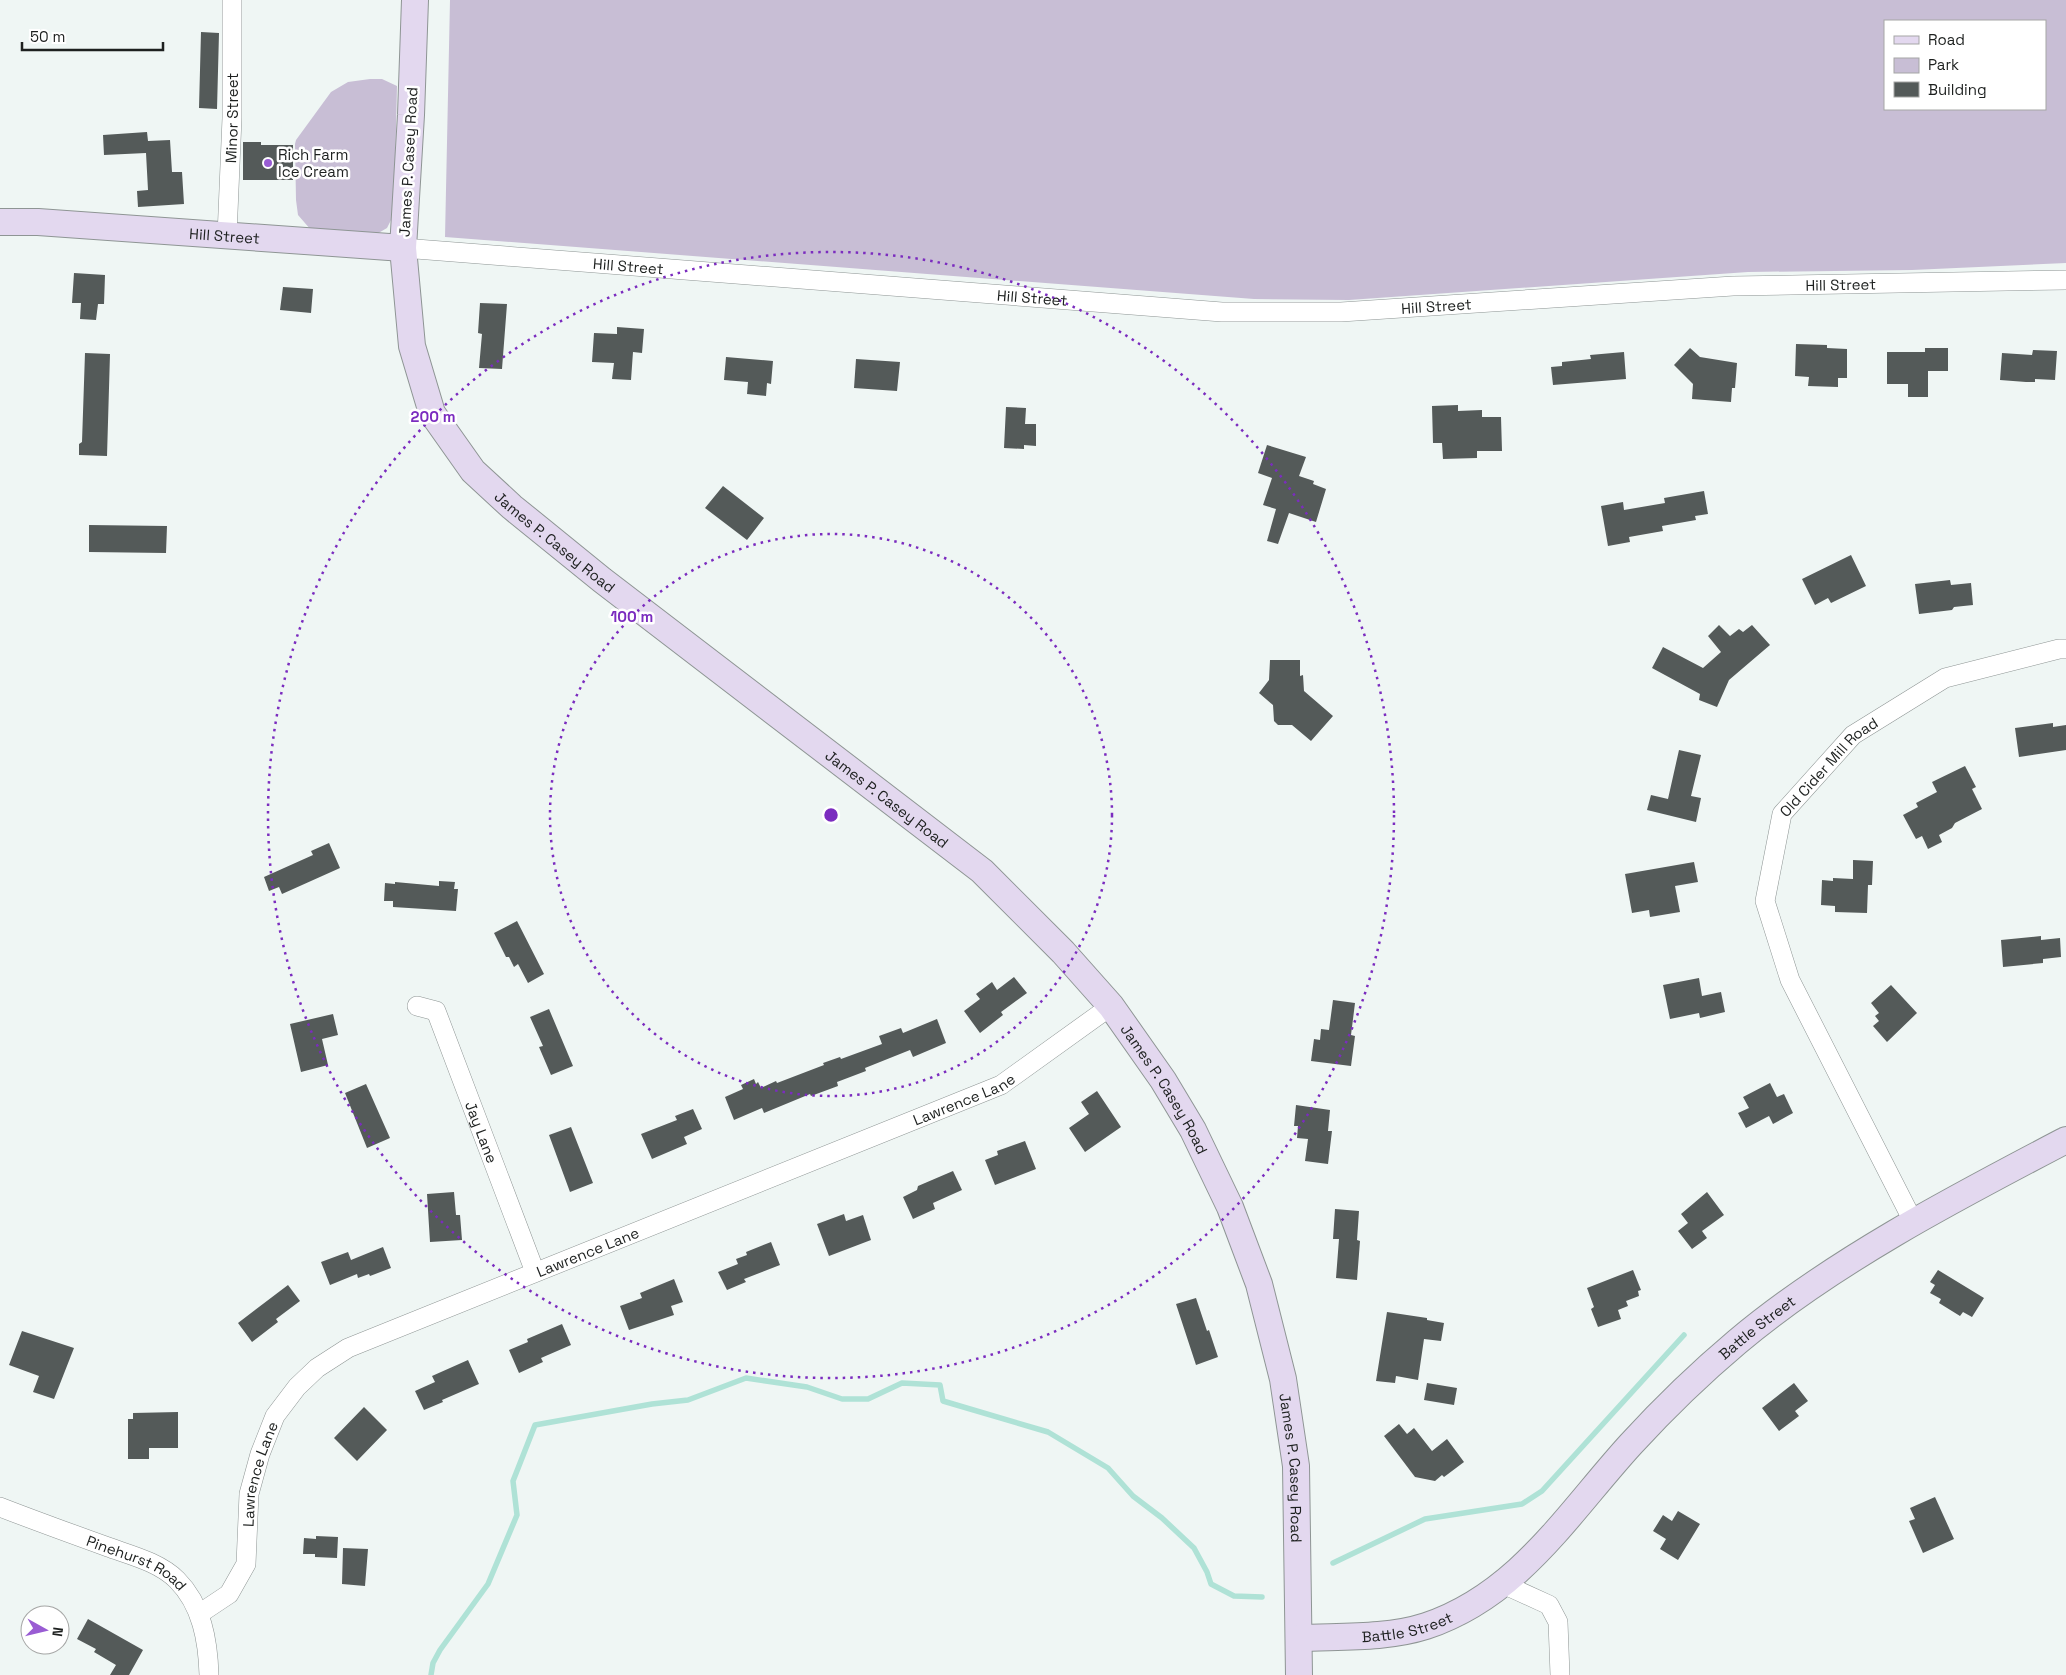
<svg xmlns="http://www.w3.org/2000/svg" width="2066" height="1675" viewBox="0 0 2066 1675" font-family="'Space Grotesk',sans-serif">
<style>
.green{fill:#c8bed5;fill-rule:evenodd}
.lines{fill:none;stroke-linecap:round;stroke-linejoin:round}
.stream{stroke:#afe2d6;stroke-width:5.5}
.building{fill:#545a59}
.street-casing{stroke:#8e9594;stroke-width:20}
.secondary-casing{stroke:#8e9594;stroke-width:28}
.street{stroke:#fff;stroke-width:19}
.secondary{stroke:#e3d8ef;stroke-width:26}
.ring{fill:none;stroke:#7b2cbf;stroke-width:2.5;stroke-dasharray:2.5 5}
.poi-dot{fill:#995cd3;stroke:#fff;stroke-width:2}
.labels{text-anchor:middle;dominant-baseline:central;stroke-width:5;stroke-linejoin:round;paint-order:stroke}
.street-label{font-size:15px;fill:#1d201f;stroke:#fff}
.poi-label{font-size:15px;fill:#1d201f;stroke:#fff;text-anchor:start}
.centre{fill:#7b2cbf;stroke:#fff;stroke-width:2.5}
.ring-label{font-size:15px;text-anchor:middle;font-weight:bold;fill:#7b2cbf;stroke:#fff;stroke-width:5;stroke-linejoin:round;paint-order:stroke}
</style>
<rect width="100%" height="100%" fill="#eff6f4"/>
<path class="green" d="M 450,0 L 2066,0 L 2066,263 L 1912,270 L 1748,272 L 1349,300 L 1254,299 L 445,237 ZM 1885,21 L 2045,21 L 2045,109 L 1885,109 Z
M 370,79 L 382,79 L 397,86 L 394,214 L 387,228 L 375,235 L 311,230 L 298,215 L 296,200 L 295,144 L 296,140 L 331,92 L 348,82 Z"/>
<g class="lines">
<path class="stream" d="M 1333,1563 L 1425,1519 L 1522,1504 L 1542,1491 L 1684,1335
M 431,1675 L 433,1663 L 440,1650 L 488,1584 L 517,1515 L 513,1481 L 535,1425 L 652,1404 L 688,1400 L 746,1378 L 807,1387 L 842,1399 L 868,1399 L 902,1383 L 940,1385 L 943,1401 L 1048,1432 L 1108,1468 L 1133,1496 L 1162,1518 L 1194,1548 L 1207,1572 L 1211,1584 L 1234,1596 L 1262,1597"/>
</g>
<path class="building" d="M 201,32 L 219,33 L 217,109 L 199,108 Z
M 147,132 L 148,141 L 170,140 L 172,172 L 182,172 L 184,204 L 138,207 L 137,191 L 148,190 L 146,153 L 104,155 L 103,135 Z
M 243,142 L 261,142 L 261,145 L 293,145 L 293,180 L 243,180 Z
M 74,273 L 105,275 L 104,304 L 98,304 L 96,320 L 80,319 L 81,303 L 72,303 Z
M 283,287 L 313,289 L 311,313 L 280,310 Z
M 480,303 L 507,304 L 502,369 L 479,368 L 482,334 L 478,333 Z
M 617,327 L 644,329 L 642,353 L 633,352 L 631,380 L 612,379 L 614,363 L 592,362 L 594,333 L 617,334 Z
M 1796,344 L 1827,345 L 1827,348 L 1847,349 L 1847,378 L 1838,378 L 1838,387 L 1808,386 L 1809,377 L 1795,376 Z
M 1690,348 L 1700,357 L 1737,363 L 1735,388 L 1732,388 L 1731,402 L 1692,399 L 1693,384 L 1674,365 Z
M 1925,348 L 1948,348 L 1948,371 L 1928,371 L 1928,397 L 1908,397 L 1908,384 L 1887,384 L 1887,352 L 1925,352 Z
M 2033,350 L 2057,351 L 2055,380 L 2035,379 L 2035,382 L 2026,382 L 2000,380 L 2002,353 L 2032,355 Z
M 1624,352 L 1626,379 L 1553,385 L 1551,367 L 1562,366 L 1562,362 L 1591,359 L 1590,355 Z
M 85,353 L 110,354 L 107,456 L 79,455 L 79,444 L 82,442 Z
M 726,357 L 773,361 L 771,384 L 767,383 L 766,396 L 747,394 L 748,382 L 724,380 Z
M 856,359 L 900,362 L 897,391 L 854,388 Z
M 1458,405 L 1458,411 L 1482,410 L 1482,417 L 1501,417 L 1502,451 L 1477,451 L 1477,458 L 1443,459 L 1442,443 L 1433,443 L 1432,406 Z
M 1006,407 L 1026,408 L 1025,424 L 1036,424 L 1036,446 L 1024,445 L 1024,449 L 1004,448 Z
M 1267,445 L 1306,457 L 1299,476 L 1314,481 L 1313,484 L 1326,489 L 1316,522 L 1289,513 L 1278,544 L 1267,541 L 1276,509 L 1263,505 L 1272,478 L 1258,473 Z
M 723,486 L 764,518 L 747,540 L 705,508 Z
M 1704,491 L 1708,514 L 1695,516 L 1696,520 L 1662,526 L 1663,531 L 1629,537 L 1630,542 L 1608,546 L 1601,506 L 1623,502 L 1624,510 L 1665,503 L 1664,498 Z
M 89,525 L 167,526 L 166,553 L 89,552 Z
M 1851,555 L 1866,586 L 1831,603 L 1828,598 L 1815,605 L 1802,579 Z
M 1950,580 L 1951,585 L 1971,583 L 1973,605 L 1954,607 L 1952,610 L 1919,614 L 1915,584 Z
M 1719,625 L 1730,636 L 1739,629 L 1743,632 L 1752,625 L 1770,645 L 1729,680 L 1717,707 L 1699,700 L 1700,694 L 1652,668 L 1663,647 L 1703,668 L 1721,652 L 1708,636 Z
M 1270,660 L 1300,660 L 1300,676 L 1303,675 L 1304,691 L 1333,716 L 1311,741 L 1292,725 L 1278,725 L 1274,721 L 1273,705 L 1259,693 L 1269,680 Z
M 2053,723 L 2053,727 L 2066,725 L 2066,750 L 2019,757 L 2015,728 Z
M 1679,750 L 1701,755 L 1691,796 L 1701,798 L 1696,822 L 1647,810 L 1651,795 L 1668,799 Z
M 1965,766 L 1976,787 L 1972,789 L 1982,809 L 1955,823 L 1952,828 L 1939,835 L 1942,842 L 1928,849 L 1922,836 L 1916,839 L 1903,815 L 1918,807 L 1916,803 L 1937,792 L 1932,782 Z
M 329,843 L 340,868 L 282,894 L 279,887 L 269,891 L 264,877 L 313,855 L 311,851 Z
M 1853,860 L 1873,861 L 1872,885 L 1868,885 L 1867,913 L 1835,912 L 1835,906 L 1821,905 L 1822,880 L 1833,881 L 1833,878 L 1853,879 Z
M 1694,862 L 1698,882 L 1675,886 L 1680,912 L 1650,917 L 1649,910 L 1632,913 L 1625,874 Z
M 439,881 L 455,882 L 454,889 L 458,889 L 456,911 L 393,907 L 393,901 L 384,901 L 385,883 L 395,884 L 395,882 L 439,886 Z
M 517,921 L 544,974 L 528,983 L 518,964 L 514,967 L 509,957 L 506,957 L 494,933 Z
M 2041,936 L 2041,940 L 2060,938 L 2061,957 L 2043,959 L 2043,963 L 2003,967 L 2001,940 Z
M 1014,977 L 1027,993 L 1001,1012 L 1003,1015 L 980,1033 L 964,1011 L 980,999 L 976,994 L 992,982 L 997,990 Z
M 1699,978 L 1702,996 L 1721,992 L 1725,1012 L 1700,1018 L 1699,1013 L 1670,1019 L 1663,985 Z
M 1891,985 L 1917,1013 L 1887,1042 L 1873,1026 L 1879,1021 L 1875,1016 L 1879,1013 L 1871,1003 Z
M 1333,1000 L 1355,1003 L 1351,1035 L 1355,1036 L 1351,1066 L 1311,1061 L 1314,1039 L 1320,1040 L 1321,1029 L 1329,1030 Z
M 549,1009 L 573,1066 L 551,1075 L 539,1047 L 543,1046 L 530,1017 Z
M 333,1014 L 338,1035 L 322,1039 L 328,1065 L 301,1072 L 290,1024 Z
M 937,1019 L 946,1043 L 913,1057 L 910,1050 L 865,1068 L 866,1071 L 837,1082 L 838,1086 L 811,1096 L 810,1094 L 764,1113 L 762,1108 L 734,1120 L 725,1097 L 743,1089 L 741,1085 L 754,1079 L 756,1084 L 758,1082 L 761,1088 L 776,1081 L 777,1083 L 824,1065 L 823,1063 L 840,1057 L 841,1059 L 882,1044 L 879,1036 L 901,1028 L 903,1033 Z
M 1770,1083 L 1777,1097 L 1784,1094 L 1793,1113 L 1773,1124 L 1769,1116 L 1746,1128 L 1738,1113 L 1749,1108 L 1743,1097 Z
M 366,1084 L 390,1138 L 367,1148 L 345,1093 Z
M 1097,1091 L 1121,1127 L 1085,1152 L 1069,1128 L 1089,1114 L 1081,1102 Z
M 1296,1105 L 1330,1110 L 1328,1131 L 1332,1131 L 1328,1164 L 1305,1161 L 1308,1139 L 1297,1138 L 1298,1126 L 1294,1126 Z
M 693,1109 L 702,1129 L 684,1137 L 687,1144 L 652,1159 L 641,1134 L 677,1120 L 675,1116 Z
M 571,1127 L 593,1183 L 570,1192 L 549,1135 Z
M 1025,1141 L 1036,1169 L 995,1185 L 985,1160 L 998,1155 L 997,1151 Z
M 953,1171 L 962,1190 L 933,1203 L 935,1209 L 913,1219 L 903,1197 L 917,1190 L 918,1186 Z
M 454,1192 L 456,1215 L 460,1215 L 462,1240 L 430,1242 L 427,1194 Z
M 1707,1192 L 1724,1215 L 1702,1231 L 1707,1238 L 1692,1249 L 1678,1231 L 1688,1223 L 1681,1214 Z
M 1335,1209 L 1359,1211 L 1357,1240 L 1360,1241 L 1357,1280 L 1336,1278 L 1339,1239 L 1333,1239 Z
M 844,1214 L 846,1221 L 863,1215 L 871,1240 L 829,1256 L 817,1224 Z
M 771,1242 L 780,1265 L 744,1279 L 746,1282 L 727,1290 L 718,1272 L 738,1264 L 736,1259 L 747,1255 L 746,1252 Z
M 383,1247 L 391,1268 L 370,1276 L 369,1274 L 358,1278 L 357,1274 L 330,1285 L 321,1262 L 348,1252 L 351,1260 Z
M 1633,1270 L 1641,1290 L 1638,1291 L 1639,1296 L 1626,1301 L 1628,1306 L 1618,1310 L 1621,1319 L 1598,1327 L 1591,1309 L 1594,1307 L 1587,1288 Z
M 1938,1270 L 1984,1298 L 1972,1317 L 1963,1312 L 1960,1316 L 1939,1303 L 1941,1299 L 1930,1293 L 1935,1285 L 1930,1282 Z
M 674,1279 L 683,1302 L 671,1306 L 674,1315 L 629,1330 L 620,1306 L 642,1298 L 640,1293 Z
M 288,1285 L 300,1301 L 276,1319 L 278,1322 L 252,1342 L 238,1323 Z
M 1196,1298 L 1207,1331 L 1209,1330 L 1218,1357 L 1196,1365 L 1176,1304 Z
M 1387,1312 L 1427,1318 L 1427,1320 L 1444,1323 L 1441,1341 L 1424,1339 L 1418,1380 L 1396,1376 L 1395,1383 L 1376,1381 Z
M 562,1324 L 571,1345 L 541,1358 L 543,1362 L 519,1373 L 509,1350 L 528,1342 L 527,1339 Z
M 22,1331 L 74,1348 L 54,1399 L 33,1392 L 39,1376 L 9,1365 Z
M 468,1360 L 479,1384 L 442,1400 L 443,1402 L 424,1410 L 415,1391 L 435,1382 L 432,1376 Z
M 1427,1383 L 1457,1388 L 1454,1405 L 1424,1400 Z
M 1794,1383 L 1808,1401 L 1795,1411 L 1799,1416 L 1779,1431 L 1762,1408 Z
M 364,1407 L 387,1430 L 357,1461 L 334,1438 Z
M 178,1412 L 178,1448 L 149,1448 L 149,1459 L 128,1459 L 128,1419 L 133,1419 L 133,1413 Z
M 1399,1424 L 1407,1434 L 1414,1428 L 1432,1451 L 1447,1439 L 1464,1462 L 1444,1477 L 1442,1475 L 1435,1481 L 1415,1477 L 1384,1436 Z
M 1935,1497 L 1954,1539 L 1923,1553 L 1909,1521 L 1915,1519 L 1910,1508 Z
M 1678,1511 L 1700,1524 L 1678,1560 L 1660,1549 L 1666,1539 L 1653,1531 L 1663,1515 L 1672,1521 Z
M 316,1536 L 338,1537 L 337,1558 L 315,1557 L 315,1554 L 303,1554 L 304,1538 L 316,1539 Z
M 343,1548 L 368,1549 L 365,1586 L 342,1584 Z
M 88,1619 L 143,1650 L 129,1675 L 110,1675 L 116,1665 L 94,1652 L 96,1649 L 77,1639 Z"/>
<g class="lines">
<g class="street-casing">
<g id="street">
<path id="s1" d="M 227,236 L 232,118 L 232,0"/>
<path id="s2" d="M 403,248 L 1222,312 L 1341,312 L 1733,286 L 2066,280"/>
<path id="s3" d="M 417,1006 L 436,1011 L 535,1272"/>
<path id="s4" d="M 1914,1223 L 1790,980 L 1765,901 L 1782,814 L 1853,735 L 1945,678 L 2059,649 L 2066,649"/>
<path id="s5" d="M 0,1507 C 36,1521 72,1534 108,1547 C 130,1555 159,1562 177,1580 C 202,1605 208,1641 209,1675"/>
<path d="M 1503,1584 L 1549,1605 L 1558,1622 L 1560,1675"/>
<path id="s6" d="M 199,1614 L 229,1594 L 246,1564 L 249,1494 L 260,1454 L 275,1416 L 297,1387 L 317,1368 L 348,1348 L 1001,1085 L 1111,1006"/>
</g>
</g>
<g class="secondary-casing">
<g id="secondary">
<path id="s7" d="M 415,0 L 411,115 L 403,248 L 412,346 L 432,413 L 473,471 L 512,507 L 602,580 L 982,871 L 1063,952 L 1111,1006 L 1163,1080 L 1193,1130 L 1230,1207 L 1259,1284 L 1283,1379 L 1296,1466 L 1299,1675"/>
<path id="s8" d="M 0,222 L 38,222 L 403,248"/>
<path id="s9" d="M 1299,1638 C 1340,1636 1386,1639 1426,1626 C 1519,1595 1568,1513 1631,1444 C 1664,1408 1699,1374 1737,1342 C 1832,1262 1955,1198 2066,1140"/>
</g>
</g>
<use href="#street" class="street"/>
<use href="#secondary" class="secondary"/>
</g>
<g class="ring">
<circle cx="831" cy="815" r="281"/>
<circle cx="831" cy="815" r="563"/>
</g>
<circle class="poi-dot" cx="268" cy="163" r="5"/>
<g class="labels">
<g class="street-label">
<text stroke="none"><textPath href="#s1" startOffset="118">Minor Street</textPath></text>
<text transform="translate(408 162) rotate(-87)">James P. Casey Road</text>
<text stroke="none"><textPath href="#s8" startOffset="225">Hill Street</textPath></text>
<text stroke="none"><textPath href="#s2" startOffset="226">Hill Street</textPath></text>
<text stroke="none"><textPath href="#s2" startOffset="1441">Hill Street</textPath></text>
<text stroke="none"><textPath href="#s2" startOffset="631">Hill Street</textPath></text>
<text stroke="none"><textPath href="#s2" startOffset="1036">Hill Street</textPath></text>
<text stroke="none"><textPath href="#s7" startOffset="596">James P. Casey Road</textPath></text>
<text stroke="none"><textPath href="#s4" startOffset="511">Old Cider Mill Road</textPath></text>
<text stroke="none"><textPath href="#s7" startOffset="1016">James P. Casey Road</textPath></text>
<text stroke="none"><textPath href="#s7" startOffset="1421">James P. Casey Road</textPath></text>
<text stroke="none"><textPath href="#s6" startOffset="988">Lawrence Lane</textPath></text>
<text stroke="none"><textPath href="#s3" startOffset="149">Jay Lane</textPath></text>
<text stroke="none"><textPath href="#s6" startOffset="582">Lawrence Lane</textPath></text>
<text stroke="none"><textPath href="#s9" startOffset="578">Battle Street</textPath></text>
<text stroke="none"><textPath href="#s7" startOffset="1826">James P. Casey Road</textPath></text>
<text stroke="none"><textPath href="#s6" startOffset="162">Lawrence Lane</textPath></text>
<text stroke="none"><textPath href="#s5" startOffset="148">Pinehurst Road</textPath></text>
<text stroke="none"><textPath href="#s9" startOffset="109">Battle Street</textPath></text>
</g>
<g class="poi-label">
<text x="278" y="154">Rich Farm<tspan x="278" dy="17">Ice Cream</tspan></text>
</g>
</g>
<circle cx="831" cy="815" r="8" class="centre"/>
<g class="ring-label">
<text x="433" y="422">200 m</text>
<text x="632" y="622">100 m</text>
</g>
<rect x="1884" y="20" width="162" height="90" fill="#ffffff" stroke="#a5a6a5"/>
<rect x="1894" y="36" width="25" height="8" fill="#e3d8ef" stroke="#a5a6a5"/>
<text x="1928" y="45" font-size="15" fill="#1d201f">Road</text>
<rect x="1894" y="58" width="25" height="15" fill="#c8bed5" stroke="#a5a6a5"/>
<text x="1928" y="70" font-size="15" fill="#1d201f">Park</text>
<rect x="1894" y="82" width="25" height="15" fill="#545a59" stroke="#a5a6a5"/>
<text x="1928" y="95" font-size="15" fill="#1d201f">Building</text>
<g transform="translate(45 1630) rotate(98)"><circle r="24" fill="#ffffff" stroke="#a5a6a5"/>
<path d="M0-4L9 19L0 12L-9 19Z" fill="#995cd3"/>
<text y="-8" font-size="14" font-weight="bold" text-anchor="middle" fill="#1d201f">N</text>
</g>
<path d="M22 42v8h141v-8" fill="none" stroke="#1d201f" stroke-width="2.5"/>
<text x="30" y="42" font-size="15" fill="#1d201f" stroke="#ffffff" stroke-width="4" paint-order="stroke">50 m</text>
</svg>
